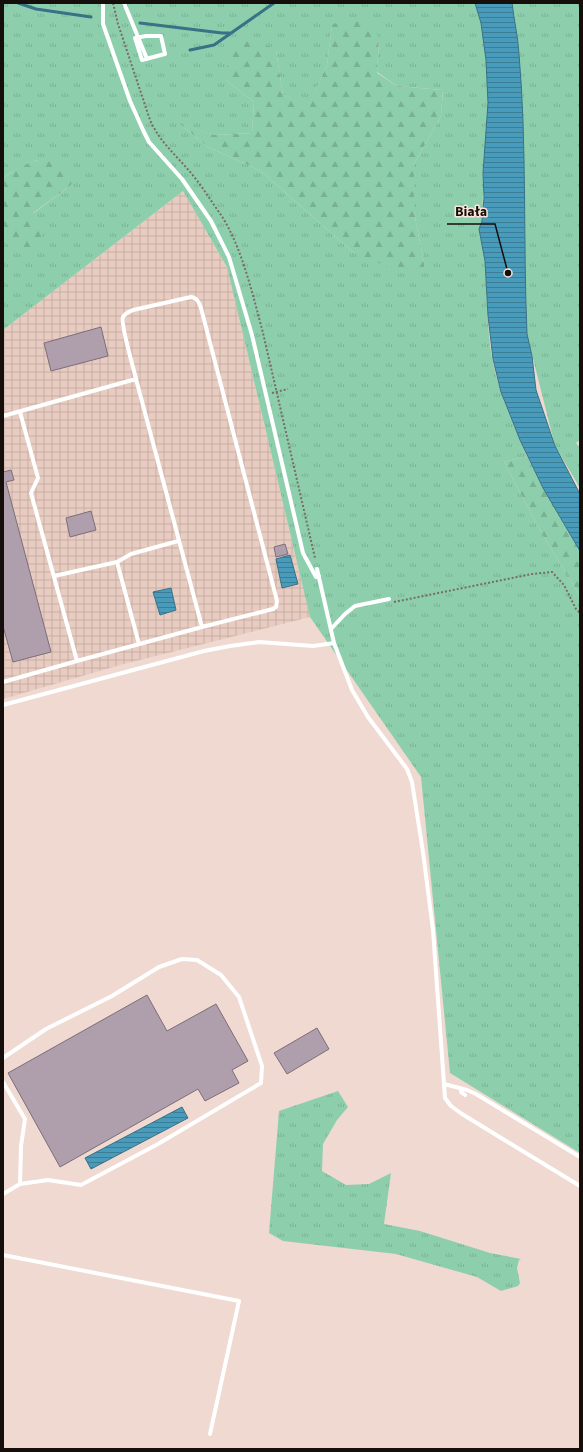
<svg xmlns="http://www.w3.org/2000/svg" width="583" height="1452" viewBox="0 0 583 1452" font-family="'Source Sans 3',sans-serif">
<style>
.industrial{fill:url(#industrial-grid)}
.grass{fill:url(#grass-tufts);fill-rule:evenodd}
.forest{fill:url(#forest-firs)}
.water{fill:url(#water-rules);stroke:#397186}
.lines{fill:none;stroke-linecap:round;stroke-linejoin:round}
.stream{stroke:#397186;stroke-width:3}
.building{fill:#af9eac;stroke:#7d6d7a}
.path{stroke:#796b66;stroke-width:2;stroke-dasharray:2 2;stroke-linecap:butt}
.lane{stroke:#fff;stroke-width:4}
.leader{fill:none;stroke:#150e0b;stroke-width:1.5}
.callout-dot{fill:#150e0b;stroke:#fce6de;stroke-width:1.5}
.callout-label{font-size:14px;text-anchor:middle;font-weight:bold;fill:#150e0b;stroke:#fce6de;stroke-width:3;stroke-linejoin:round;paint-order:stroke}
</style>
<defs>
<pattern id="industrial-grid" width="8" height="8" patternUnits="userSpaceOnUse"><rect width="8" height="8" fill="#e9ccc1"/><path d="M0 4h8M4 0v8" fill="none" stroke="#c7aea4"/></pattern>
<pattern id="grass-tufts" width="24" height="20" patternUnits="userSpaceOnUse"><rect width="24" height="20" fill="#8dcfac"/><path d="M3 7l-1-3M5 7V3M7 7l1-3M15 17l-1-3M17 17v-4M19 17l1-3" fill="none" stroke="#79b193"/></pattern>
<pattern id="forest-firs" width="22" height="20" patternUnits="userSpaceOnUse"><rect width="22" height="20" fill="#8dcfac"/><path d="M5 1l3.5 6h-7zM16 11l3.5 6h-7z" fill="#79b193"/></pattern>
<pattern id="water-rules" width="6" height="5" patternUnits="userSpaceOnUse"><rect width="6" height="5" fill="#499bbb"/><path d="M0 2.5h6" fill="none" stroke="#3c7d96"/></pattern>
</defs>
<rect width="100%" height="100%" fill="#efd9d1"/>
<path class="industrial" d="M 183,191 L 227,267 L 310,617 L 120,665 L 3,699 L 3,330 Z"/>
<path class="grass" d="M 3,3 L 580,3 L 580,440 L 576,443 L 580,448 L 580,488 L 555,446 L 484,164 L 482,221 C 477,235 484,249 485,263 C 487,293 487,323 491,352 C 497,388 512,422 527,456 L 504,462 L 541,532 L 580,596 L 580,1153 L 450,1073 L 421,777 L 310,617 L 227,267 L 183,191 L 3,330 L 3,236 L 71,185 L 37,160 L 10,173 L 3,178 ZM 332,25 L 379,39 L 377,72 L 397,86 L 443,90 L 441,116 L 414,164 L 414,212 L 425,268 L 353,252 L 261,171 L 208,147 L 180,124 L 215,135 L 252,133 L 254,102 L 226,80 L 276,50 L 283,95 L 308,108 L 327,65 Z
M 338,1091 L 348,1107 L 337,1120 L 323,1144 L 322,1171 L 346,1185 L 369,1184 L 391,1173 L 384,1224 L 420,1231 L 490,1253 L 521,1259 L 519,1260 L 517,1268 L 520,1283 L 518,1286 L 501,1291 L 477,1277 L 396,1254 L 283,1241 L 269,1233 L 279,1111 Z"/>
<path class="forest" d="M 370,17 L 379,39 L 377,73 L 397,86 L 443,90 L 441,116 L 414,164 L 414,212 L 425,268 L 391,268 L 353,252 L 261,171 L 208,147 L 179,123 L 215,135 L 252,133 L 254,102 L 226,80 L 229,44 L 250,37 L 276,50 L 283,95 L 308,107 L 327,65 L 332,24 Z
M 54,155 L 72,179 L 71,185 L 33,213 L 45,243 L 24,251 L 9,233 L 3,236 L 3,178 C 18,167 36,160 54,155 Z
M 527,456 L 543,488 L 580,551 L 580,596 L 541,532 L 504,462 Z"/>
<path class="water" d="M 475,3 L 512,3 C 514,20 518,37 519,54 C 527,147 523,241 527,334 L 532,356 L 536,390 L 555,446 L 580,494 L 580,551 L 543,488 L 520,440 L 501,392 L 493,359 L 488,316 L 485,261 L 479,229 L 482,221 L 484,198 L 483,173 L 488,103 L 486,60 L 481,23 Z
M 290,555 L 298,584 L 282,588 L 276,559 Z
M 171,588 L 176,610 L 160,615 L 153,592 Z
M 182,1107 L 188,1118 L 91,1169 L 85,1158 Z"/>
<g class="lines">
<path class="stream" d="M 18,3 L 36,9 L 91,17
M 140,23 L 222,33 L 230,33
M 190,50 L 214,45 L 274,3"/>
</g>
<path class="building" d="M 101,327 L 108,356 L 51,371 L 44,343 Z
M 11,470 L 14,480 L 6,482 L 51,652 L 13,662 L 3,626 L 3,472 Z
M 91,511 L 96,530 L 70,537 L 66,518 Z
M 285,544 L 288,554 L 276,557 L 274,547 Z
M 147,995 L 167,1031 L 216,1004 L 248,1061 L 232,1070 L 239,1083 L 205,1101 L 198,1089 L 60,1167 L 8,1073 Z
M 317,1028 L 329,1049 L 287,1074 L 274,1053 Z"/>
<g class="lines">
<path class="path" d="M 113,3 L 118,24 L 150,120 C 159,141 176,155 191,173 C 202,186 211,201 221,215 C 242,247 253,296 263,333 L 315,558
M 272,393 L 288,389
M 394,602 L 532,574 L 552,572 L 564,585 L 576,609 L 580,613"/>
<path class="lane" d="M 103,3 L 103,24 L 130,101 L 143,130 L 149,142 L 182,179 L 211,221 L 229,257 L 252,335 L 303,553 L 316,577 L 319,576
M 124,3 L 147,59
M 146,36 L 161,36 L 165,54 L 142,60 L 135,38 Z
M 136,379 C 134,369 120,324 123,317 C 125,313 129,312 133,310 L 191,297 C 197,298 199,302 201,308 L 277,601 L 276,607 L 273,609 L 202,627
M 3,416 L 136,379 L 202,627 L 77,661
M 117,562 L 131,554 L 178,541
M 317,569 L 334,643
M 54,576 L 117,562 L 139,644
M 331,629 L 345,614 L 355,606 L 389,599
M 3,682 L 77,661 L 31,493 L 38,478 L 20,412
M 3,705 L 204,651 L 230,646 L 259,642 L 313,646 L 334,643 L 352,690 L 368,717 L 407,769 L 412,782 L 423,852 L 433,930 L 445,1098 L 451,1106 L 462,1114 L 580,1186
M 3,1058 L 46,1029 L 112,996 L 159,967 L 182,959 L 197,960 L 221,975 L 239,997 L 262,1066 L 261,1083 L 158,1144 L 81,1185 L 48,1180 L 20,1184 L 3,1194
M 3,1082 L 25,1119 L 21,1146 L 20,1184
M 444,1084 L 467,1090 L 476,1094 L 580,1157
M 462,1089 L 461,1092 L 465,1095
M 3,1255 L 239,1301 L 210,1434"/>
</g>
<path class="leader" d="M508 273L495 224H447"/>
<circle class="callout-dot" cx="508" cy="273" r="4"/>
<g class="callout-label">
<text x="471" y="216">Biała</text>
</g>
<rect width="583" height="1452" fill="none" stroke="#150e0b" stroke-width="8"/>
</svg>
